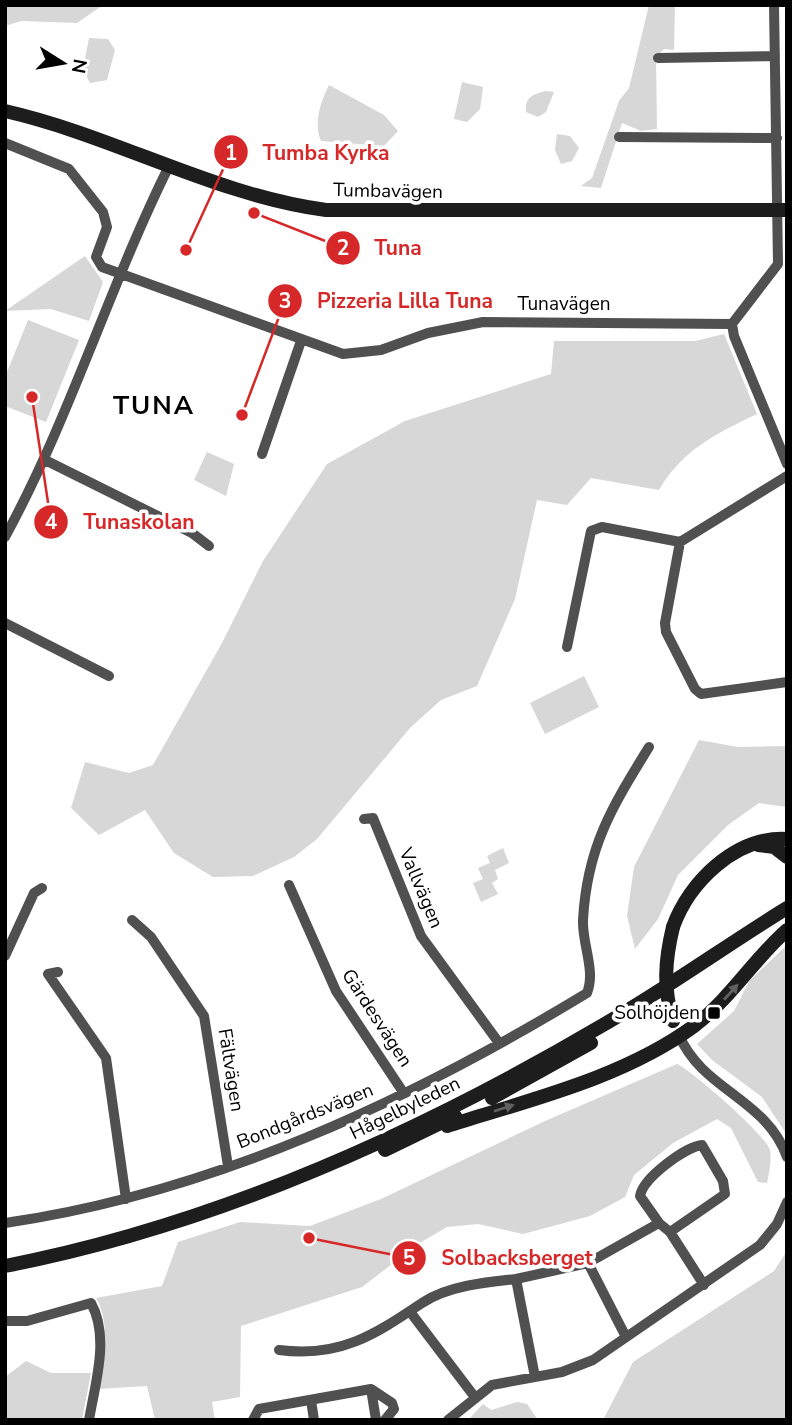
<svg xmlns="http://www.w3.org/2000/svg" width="792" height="1425" viewBox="0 0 792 1425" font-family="'Nunito Sans',sans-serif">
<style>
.green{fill:#d7d7d7}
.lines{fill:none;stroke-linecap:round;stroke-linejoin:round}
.minor{stroke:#505050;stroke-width:10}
.secondary{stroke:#1d1d1d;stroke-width:14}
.secondary-bridge{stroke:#1d1d1d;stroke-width:14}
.oneway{fill:#616161}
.poi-dot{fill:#000;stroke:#fff;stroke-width:2.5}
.labels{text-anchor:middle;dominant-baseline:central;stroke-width:7;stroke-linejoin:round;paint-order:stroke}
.street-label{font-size:19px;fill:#000;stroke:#fff}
.poi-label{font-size:19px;fill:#000;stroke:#fff;text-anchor:end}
.district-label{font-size:26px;font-weight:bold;letter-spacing:2px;fill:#000;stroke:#fff}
.leader{fill:none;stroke:#d62828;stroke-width:2.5}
.callout-dot{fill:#d62828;stroke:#fff;stroke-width:2.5}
.mark-label{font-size:21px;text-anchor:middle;font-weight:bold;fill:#fff}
.callout-label{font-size:21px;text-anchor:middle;font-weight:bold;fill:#d62828;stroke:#fff;stroke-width:7;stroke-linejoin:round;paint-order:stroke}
</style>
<rect width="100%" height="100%" fill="#fff"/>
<path class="green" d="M 5,5 L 103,5 L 77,23 L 21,21 L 5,26 Z
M 649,5 L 675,5 L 674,50 L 664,49 L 656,57 L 657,129 L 641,131 L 622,123 L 601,188 L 581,186 L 592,178 L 619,101 L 629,88 Z
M 89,38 L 108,39 L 115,50 L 107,80 L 90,83 L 83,69 Z
M 462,82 L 483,87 L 480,109 L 467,122 L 454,119 Z
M 329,85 L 384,115 L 398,131 L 384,146 L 321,141 C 313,123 321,101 329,85 Z
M 545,91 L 554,92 L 546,112 L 538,117 L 526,112 C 525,97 532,95 545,91 Z
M 557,134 L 570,136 L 579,148 L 572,161 L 561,164 L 555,150 Z
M 85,256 L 103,282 L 89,321 L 51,309 L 5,311 Z
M 28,320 L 79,340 L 46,422 L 5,406 L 5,377 Z
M 724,334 L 757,414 C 717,433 682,450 659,490 L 591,478 L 567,505 L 537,500 L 515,599 L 477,686 L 441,700 L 410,728 L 317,839 L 294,857 L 253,876 L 213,877 L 174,853 L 145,810 L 99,835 L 71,808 L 85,762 L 129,773 L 153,765 L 222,643 L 263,561 L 327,464 L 405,421 L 551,374 L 554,341 L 695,341 Z
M 207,452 L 234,464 L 226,496 L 194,480 Z
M 584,676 L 599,707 L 545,734 L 530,703 Z
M 699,740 L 738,747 L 787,746 L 787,807 L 759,803 L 728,825 L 678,875 L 658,919 L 635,949 L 627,916 L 634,867 Z
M 503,848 L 509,863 L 495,870 L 498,879 L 492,883 L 498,894 L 481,902 L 473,883 L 483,879 L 478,868 L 490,863 L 487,856 Z
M 787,945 L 787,1135 L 762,1097 L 712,1060 L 697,1044 L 734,1011 L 750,980 Z
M 677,1064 C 691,1070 766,1135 770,1150 C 772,1160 769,1173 767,1183 L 758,1182 L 731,1128 L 717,1119 L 673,1143 L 634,1175 L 625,1197 L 590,1216 L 523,1234 L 478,1224 L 447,1227 L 418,1244 L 362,1287 L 241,1326 L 240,1397 L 212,1402 L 215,1420 L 155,1420 L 147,1386 L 98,1389 C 104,1361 111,1323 96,1298 L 162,1286 L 178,1242 L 240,1222 L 310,1226 L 381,1199 L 545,1121 Z
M 787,1251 L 787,1420 L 603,1420 L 633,1362 L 774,1271 Z
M 26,1361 L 51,1373 L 91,1373 L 82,1420 L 5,1420 L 5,1377 Z
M 517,1402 L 527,1404 L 538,1420 L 468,1420 L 483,1404 L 491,1410 Z"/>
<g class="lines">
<path class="minor" d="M 774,5 L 778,264 L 732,324 L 734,336 L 787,464
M 658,58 L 775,56
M 619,137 L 777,138
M 5,143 L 69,169 L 103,212 L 107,227 L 96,257 L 102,267 L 343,354 L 381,350 L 428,333 L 483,322 L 732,324
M 262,454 L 301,341
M 45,460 L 192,533 L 209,546
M 787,476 L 680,542 L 665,623 L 666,632 L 695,689 L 701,694 L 787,682
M 5,537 C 70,418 109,287 169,166
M 5,623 L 109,676
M 567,647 L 591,531 L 602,527 L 680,542
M 364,819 L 373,818 L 421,936 L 499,1043
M 289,885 L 336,991 L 403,1092
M 132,920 L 151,937 L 204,1016 L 228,1166
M 5,956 L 34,893 L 42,888
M 58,972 L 48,974 L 106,1058 L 126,1199
M 679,1035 C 702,1090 767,1099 787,1157
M 5,1223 C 212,1193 409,1101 587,993 C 596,971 582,944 583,920 C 587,847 612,807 649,747
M 670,1232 L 659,1223 L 640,1196 C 643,1178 685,1147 702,1145 L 723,1181 L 725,1194 L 670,1232 L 704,1285
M 588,1263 L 626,1337
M 516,1279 L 588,1263 L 659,1223
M 411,1313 L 474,1396
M 5,1321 L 27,1321 L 91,1303 C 110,1337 95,1384 89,1420
M 279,1350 C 340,1358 374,1335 422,1303 C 447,1286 486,1282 516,1279 L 535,1377
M 371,1389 L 376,1420
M 311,1400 L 314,1420
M 253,1420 L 259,1409 L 371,1389 L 392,1403 L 394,1409 L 385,1420
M 448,1420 L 492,1385 L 562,1372 L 593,1360 L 760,1245 L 777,1224 L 787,1202"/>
<path class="secondary" d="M 5,111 C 115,136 214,195 326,210 L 787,210
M 758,845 L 774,847 L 787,857
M 673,927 C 689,882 736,836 787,839
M 492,1098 L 591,1043
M 447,1126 C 529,1100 623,1078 694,1026 C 731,998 753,960 787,930
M 385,1150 L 455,1116
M 5,1266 C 217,1225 418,1134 603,1025 C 666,989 725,946 787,908"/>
<path class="secondary-bridge" d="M 673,927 C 665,960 663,988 673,1021"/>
</g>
<defs><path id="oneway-solid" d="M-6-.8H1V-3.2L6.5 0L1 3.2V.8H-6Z" transform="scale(1.75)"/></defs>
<g class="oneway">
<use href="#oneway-solid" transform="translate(731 992) rotate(-48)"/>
<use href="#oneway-solid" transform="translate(504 1108) rotate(-18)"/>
</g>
<rect class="poi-dot" x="707" y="1006" width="14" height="14" rx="3.5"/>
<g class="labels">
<g class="street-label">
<text transform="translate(388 191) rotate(1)">Tumbavägen</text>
<text x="564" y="304">Tunavägen</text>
<text transform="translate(421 888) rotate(67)">Vallvägen</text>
<text transform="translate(377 1018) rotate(57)">Gärdesvägen</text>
<text transform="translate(231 1070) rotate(81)">Fältvägen</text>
<text transform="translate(405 1108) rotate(-26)">Hågelbyleden</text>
<text transform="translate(305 1116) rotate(-22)">Bondgårdsvägen</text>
</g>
<g class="poi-label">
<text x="700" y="1013">Solhöjden</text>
</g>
<g class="district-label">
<text x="154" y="405">TUNA</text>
</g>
</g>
<path class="leader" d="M186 250L231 152M254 213L343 248M242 415L285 301M32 397L51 522M309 1238L409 1258"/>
<g class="callout-dot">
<circle cx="186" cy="250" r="7"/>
<circle cx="254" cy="213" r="7"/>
<circle cx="242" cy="415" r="7"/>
<circle cx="32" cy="397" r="7"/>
<circle cx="309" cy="1238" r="7"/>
<circle cx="231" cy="152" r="18"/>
<circle cx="343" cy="248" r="18"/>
<circle cx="285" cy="301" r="18"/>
<circle cx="51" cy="522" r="18"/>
<circle cx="409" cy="1258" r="18"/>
</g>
<g class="mark-label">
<text x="231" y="160">1</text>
<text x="343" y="255">2</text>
<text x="285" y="308">3</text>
<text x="51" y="529">4</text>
<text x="409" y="1265">5</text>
</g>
<g class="callout-label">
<text x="326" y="160">Tumba Kyrka</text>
<text x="398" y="255">Tuna</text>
<text x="405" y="308">Pizzeria Lilla Tuna</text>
<text x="139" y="529">Tunaskolan</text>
<text x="517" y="1265">Solbacksberget</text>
</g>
<rect width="792" height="1425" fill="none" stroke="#000000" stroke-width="14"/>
<g transform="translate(63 63) rotate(101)" stroke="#ffffff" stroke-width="5" paint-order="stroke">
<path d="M0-5L12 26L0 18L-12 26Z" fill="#000000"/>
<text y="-10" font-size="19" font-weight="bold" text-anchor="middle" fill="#000000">N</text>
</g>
</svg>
